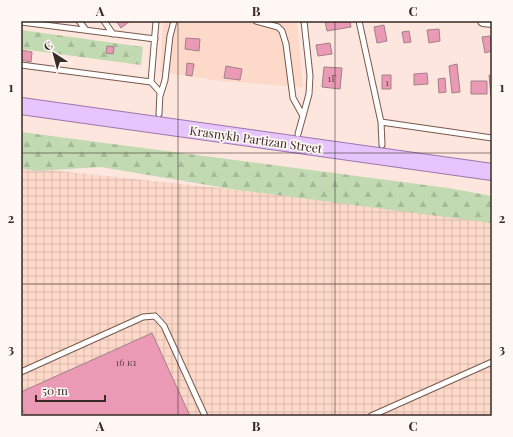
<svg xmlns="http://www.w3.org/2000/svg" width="513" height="437" viewBox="0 0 513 437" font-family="'Playfair Display',serif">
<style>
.built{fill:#fdd9ca}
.industrial{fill:url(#industrial-grid)}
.forest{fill:url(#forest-firs)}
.building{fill:#ea9ab5;stroke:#a27f8a}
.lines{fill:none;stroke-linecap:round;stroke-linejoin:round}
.lane-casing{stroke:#79594c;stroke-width:7}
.street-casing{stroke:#79594c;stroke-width:12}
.primary-casing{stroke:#9d75af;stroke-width:18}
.lane{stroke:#fff;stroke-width:5}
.street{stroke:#fff;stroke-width:10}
.primary{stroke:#e5c5fb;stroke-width:16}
.grid{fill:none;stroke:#382a25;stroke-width:1;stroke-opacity:0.55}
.labels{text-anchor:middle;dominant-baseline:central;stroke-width:3.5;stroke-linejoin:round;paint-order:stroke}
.number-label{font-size:10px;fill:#644649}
.street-label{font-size:12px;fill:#382a25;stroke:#fff7f4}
.neatline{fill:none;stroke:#382a25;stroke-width:1.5}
.grid-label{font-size:13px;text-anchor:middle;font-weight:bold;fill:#382a25}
</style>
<defs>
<pattern id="industrial-grid" width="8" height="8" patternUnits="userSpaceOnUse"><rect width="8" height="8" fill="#fdd9ca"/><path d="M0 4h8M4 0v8" fill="none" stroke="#dabaad"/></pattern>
<pattern id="forest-firs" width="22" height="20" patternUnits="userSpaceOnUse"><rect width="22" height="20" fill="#c1dab1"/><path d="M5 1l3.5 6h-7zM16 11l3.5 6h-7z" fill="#a7bb98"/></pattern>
</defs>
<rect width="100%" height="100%" fill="#fde6dd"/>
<path class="built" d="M 163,21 L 297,21 L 303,87 L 221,81 L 160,72 Z"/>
<path class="industrial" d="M 21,167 L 492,217 L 492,416 L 21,416 Z"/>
<path class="forest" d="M 21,30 L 143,47 L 141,65 L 21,49 Z
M 21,132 L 448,188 L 492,196 L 492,223 L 231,189 L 101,167 L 35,171 L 21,168 Z"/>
<path class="building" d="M 116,21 L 130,21 L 121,28 Z
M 325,21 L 350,21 L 351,27 L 327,31 Z
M 384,25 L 387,41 L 377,43 L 374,27 Z
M 439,29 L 440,41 L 429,43 L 427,30 Z
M 409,31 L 411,42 L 404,43 L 402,32 Z
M 490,36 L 492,51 L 485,53 L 482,37 Z
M 186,38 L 200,39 L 199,51 L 185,49 Z
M 330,43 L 332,54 L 318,56 L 316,45 Z
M 107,46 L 114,47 L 113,54 L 106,53 Z
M 21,50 L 32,52 L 31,62 L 21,60 Z
M 187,63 L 194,64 L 192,76 L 186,75 Z
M 457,64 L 460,92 L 452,93 L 449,66 Z
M 226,66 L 242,69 L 240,80 L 224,78 Z
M 324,67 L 342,68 L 340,89 L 322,87 Z
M 427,73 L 428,84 L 414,85 L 414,74 Z
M 382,75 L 391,75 L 391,89 L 382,89 Z
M 489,75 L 492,75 L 492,97 L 491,97 Z
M 445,78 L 446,92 L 439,93 L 438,79 Z
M 471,81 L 487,81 L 487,94 L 471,94 Z
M 152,333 L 190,416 L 25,416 L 21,406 L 21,392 Z"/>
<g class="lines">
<g class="lane-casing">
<path id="lane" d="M 79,21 L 86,30
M 104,21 L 113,34
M 156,21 L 151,82 L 160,92 L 159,114
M 256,21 L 278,27 L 282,31 L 286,44 L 293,98 L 303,116
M 359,21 L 381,122 L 382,145
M 21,22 L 155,39
M 21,65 L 151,82
M 160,96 L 165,80 L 170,36 L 174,21
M 381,122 L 492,138
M 298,134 L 309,94 L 310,76 L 304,21
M 21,372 L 143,317 L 155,316 L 164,326 L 205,416
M 371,416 L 492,362"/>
</g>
<g class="street-casing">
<path id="street" d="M 483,21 L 492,22"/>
</g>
<g class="primary-casing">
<path id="primary" d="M 21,106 L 492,172"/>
</g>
<use href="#lane" class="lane"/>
<use href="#street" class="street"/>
<use href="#primary" class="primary"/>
</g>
<path class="grid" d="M 178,21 L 178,416M 335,21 L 335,416M 21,153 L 492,153M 21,284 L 492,284"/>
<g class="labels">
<g class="number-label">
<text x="332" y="78">1Г</text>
<text x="387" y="82">1</text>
<text x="126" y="362">16 к1</text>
</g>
<g class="street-label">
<text transform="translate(256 139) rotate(8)">Krasnykh Partizan Street</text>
</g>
</g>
<rect width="513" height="437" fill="none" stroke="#fff7f4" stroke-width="44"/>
<g transform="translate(54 54) rotate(324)" stroke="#fff7f4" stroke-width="3" paint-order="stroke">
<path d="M0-3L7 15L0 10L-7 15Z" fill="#382a25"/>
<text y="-6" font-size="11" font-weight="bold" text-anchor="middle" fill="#382a25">С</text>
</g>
<path d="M36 395v6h69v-6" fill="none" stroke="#382a25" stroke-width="2"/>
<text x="42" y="395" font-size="12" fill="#382a25" stroke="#fff7f4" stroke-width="3" paint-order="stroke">50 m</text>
<rect x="22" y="22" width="469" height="393" class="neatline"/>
<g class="grid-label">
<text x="100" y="16">A</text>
<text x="256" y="16">B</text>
<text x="413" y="16">C</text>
<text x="11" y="92">1</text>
<text x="502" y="92">1</text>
<text x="11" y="223">2</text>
<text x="502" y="223">2</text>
<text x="11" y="354">3</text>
<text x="502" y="354">3</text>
<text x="100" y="431">A</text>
<text x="256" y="431">B</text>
<text x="413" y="431">C</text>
</g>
</svg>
